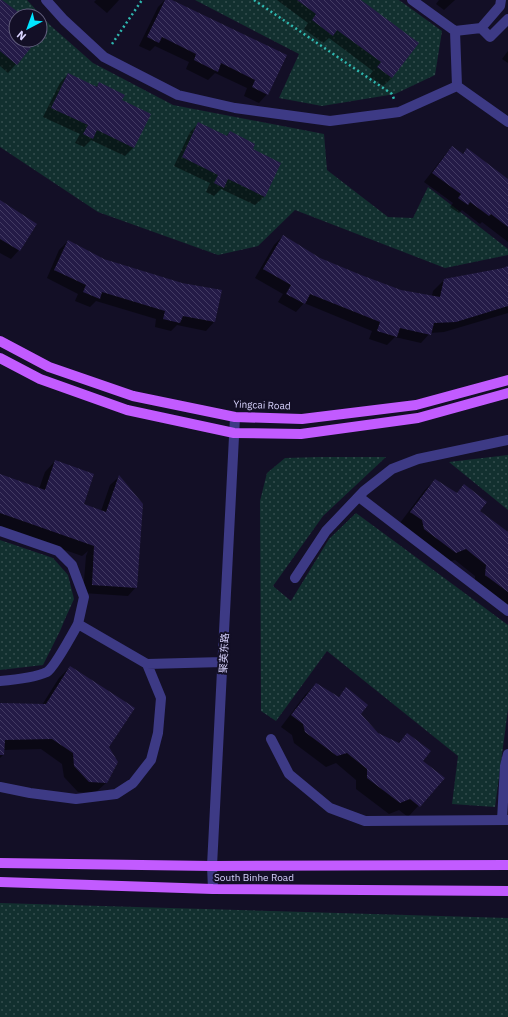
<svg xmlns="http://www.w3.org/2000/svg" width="508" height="1017" viewBox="0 0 508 1017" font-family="'IBM Plex Sans','Noto Sans SC',sans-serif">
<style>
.green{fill:url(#green-dots);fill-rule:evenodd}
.shadow{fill:#0007}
.building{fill:url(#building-back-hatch)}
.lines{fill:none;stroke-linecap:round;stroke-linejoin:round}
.path{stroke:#2fb8b0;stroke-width:2.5;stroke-dasharray:2 3;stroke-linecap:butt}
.minor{stroke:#3d3a85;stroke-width:10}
.major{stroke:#c25bff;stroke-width:10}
.labels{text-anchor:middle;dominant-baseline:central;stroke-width:4;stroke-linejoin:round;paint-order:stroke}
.street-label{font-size:10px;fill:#d9d4ff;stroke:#130f26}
</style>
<defs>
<pattern id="green-dots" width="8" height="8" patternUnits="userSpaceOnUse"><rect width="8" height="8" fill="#12302f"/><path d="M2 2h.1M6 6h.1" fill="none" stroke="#344d4e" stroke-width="1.8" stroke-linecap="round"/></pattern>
<pattern id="building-back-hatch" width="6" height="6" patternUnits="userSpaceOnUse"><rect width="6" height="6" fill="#241b47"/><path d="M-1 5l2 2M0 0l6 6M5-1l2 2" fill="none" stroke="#433b63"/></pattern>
</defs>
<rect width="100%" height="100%" fill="#130f26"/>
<path class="green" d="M 0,0 L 27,0 L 51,26 L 93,63 L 173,105 L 324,134 L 327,170 L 388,217 L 413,218 L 428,187 L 508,249 L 508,255 L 445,268 L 295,210 L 258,246 L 218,255 L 98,212 L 0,147 ZM 16,16 L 40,16 L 40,40 L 16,40 Z
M 195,0 L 399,0 L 442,31 L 435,75 L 395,94 L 322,106 L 279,98 L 299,54 Z
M 508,455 L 508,510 L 449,462 Z
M 319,457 L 386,457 L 323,516 L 273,586 L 291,601 L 329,539 L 356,513 L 508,625 L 508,709 L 495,807 L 452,804 L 458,756 L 327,651 L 276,721 L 261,711 L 260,501 L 267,473 L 285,458 Z
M 0,540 L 53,558 L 68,575 L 74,599 L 65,619 L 60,631 L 43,665 L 0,670 Z
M 0,903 L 508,918 L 508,1017 L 0,1017 Z"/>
<path class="shadow" d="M 0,0 L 12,18 L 16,21 L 16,40 L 35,40 L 16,64 L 8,73 L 0,66 Z
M 96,0 L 119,0 L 107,13 L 94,2 Z
M 165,0 L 169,0 L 286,55 L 267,94 L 259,103 L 244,96 L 247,88 L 215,73 L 208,80 L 186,69 L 189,62 L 155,46 L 150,51 L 139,46 L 158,7 Z
M 277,0 L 359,0 L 392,78 L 383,86 L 369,76 L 373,71 L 329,38 L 323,43 L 304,29 L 308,23 Z
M 439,0 L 455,0 L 444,10 L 436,4 Z
M 508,51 L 508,63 L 502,59 Z
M 68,74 L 95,88 L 99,83 L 121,100 L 150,114 L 133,148 L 125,156 L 91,140 L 84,147 L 75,143 L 80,134 L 43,117 L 60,83 Z
M 199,123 L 226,136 L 230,132 L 252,149 L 280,163 L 264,197 L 255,205 L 221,189 L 214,196 L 206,192 L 210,183 L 174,166 L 190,132 Z
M 452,147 L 462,154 L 467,149 L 508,180 L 508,242 L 482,222 L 480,224 L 462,210 L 459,213 L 450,207 L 453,203 L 424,182 L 444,156 Z
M 0,201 L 19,250 L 11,259 L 0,253 Z
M 283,236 L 319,259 L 400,291 L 432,296 L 433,291 L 444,280 L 503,269 L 508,267 L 508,313 L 444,332 L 430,333 L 421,343 L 395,337 L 387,345 L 369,339 L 372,331 L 304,303 L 296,312 L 278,302 L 283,294 L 255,278 L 274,245 Z
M 68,241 L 104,259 L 182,284 L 221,291 L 214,322 L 206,331 L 177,325 L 171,331 L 155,327 L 156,319 L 96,301 L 90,307 L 75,301 L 78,294 L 47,278 L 59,250 Z
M 55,461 L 82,505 L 101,511 L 110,485 L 119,477 L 136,587 L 128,596 L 83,593 L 86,556 L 88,551 L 82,556 L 0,527 L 0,475 L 39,489 L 45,472 Z
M 435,480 L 508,533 L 508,610 L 475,586 L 475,576 L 455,560 L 444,563 L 400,523 L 424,491 Z
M 70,667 L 108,747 L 107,782 L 95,793 L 78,792 L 64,777 L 62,764 L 41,749 L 3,750 L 3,755 L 0,758 L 0,704 L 42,705 L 59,678 Z
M 316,684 L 338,697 L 346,689 L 359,714 L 377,733 L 398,743 L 407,734 L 422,761 L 443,779 L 408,817 L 399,810 L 389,814 L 356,789 L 356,780 L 336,763 L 326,767 L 294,743 L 292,735 L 281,727 L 305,695 Z"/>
<path class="building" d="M 0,0 L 2,0 L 18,12 L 13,18 L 16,20 L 16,40 L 37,40 L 17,65 L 0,51 Z
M 165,0 L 172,0 L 287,55 L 268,95 L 252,87 L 255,80 L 221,63 L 218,72 L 194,60 L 196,54 L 162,37 L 159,43 L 147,37 Z
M 297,0 L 361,0 L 419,43 L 392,78 L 377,67 L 381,62 L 337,30 L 333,36 L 312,20 L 316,14 Z
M 68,73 L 97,87 L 99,82 L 125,95 L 122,100 L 151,114 L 134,148 L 97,130 L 93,139 L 83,134 L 88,125 L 51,108 Z
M 198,122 L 227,136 L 230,131 L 255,144 L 253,149 L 281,163 L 265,197 L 228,179 L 224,188 L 214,183 L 218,175 L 182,157 Z
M 452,146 L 463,154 L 467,148 L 508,179 L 508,227 L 491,214 L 489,216 L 470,202 L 468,205 L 458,198 L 461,194 L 432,173 Z
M 0,200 L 37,224 L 20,251 L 0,239 Z
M 283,235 L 320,258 L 361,275 L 401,290 L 440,297 L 444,279 L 503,268 L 508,266 L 508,306 L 456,322 L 434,323 L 431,335 L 400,328 L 397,337 L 377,331 L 380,322 L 310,294 L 305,304 L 286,294 L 291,285 L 263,269 Z
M 68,240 L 104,259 L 182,283 L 222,290 L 215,322 L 183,316 L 180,323 L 163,319 L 165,311 L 102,292 L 100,299 L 83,292 L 86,285 L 54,270 Z
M 55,460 L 94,474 L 84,504 L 106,512 L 119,475 L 143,504 L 137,588 L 92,585 L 94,546 L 0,513 L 0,474 L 45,490 Z
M 435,479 L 457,493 L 464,484 L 487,502 L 480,511 L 508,532 L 508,592 L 485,575 L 486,565 L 466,549 L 456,553 L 424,529 L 422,520 L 410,512 Z
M 70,666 L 135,708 L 109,747 L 118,762 L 107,783 L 89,782 L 74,766 L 73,753 L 52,739 L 5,740 L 4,755 L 0,755 L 0,703 L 46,704 Z
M 316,683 L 339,697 L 346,687 L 368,705 L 361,714 L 378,733 L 399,743 L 407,733 L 431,751 L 423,761 L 445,778 L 420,807 L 410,799 L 400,803 L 367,778 L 367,769 L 347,753 L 337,756 L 305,732 L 303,724 L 291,715 Z"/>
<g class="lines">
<path class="path" d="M 254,0 L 392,94 L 394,99
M 112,44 L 142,0"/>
<path class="minor" d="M 46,0 L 64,20 L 104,57 L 178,95 L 235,108 L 330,121 L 399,112 L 457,86 L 455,31 L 481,28 L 490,37 L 508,19
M 412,0 L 455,31
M 481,28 L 500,6 L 501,0
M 457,86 L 508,122
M 359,497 L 508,611
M 0,531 L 58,551 L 72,565 L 84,597 L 78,624 L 147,664 L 223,662
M 295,578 L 326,531 L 364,491 L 392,469 L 418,459 L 508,440
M 0,681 C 12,680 36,677 47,672 C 54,668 73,633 78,624
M 271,739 L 289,774 L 330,808 L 365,821 L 508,820
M 0,787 L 30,793 L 76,799 L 116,794 L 133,783 L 151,760 L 158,733 L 161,698 L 147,664
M 502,820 L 505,766 L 508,754
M 213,889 L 212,866 L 235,417"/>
<path class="major" d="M 0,341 L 49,367 L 133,396 L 235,417 L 302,419 L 416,405 L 508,380
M 0,358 L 40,379 L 127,410 L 234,433 L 301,434 L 418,418 L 508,393
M 0,863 L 212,866 L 508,865
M 0,882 L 213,889 L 508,891"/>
</g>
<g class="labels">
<g class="street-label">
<text transform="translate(262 405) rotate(2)">Yingcai Road</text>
<text transform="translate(224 653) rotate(-87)">聚英东路</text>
<text x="254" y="877">South Binhe Road</text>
</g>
</g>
<g transform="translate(28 28) rotate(221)"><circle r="19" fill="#130f26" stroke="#625e7d"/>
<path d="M0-3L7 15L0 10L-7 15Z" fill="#00e5ff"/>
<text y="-6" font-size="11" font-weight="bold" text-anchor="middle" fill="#d9d4ff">N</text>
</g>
</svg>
